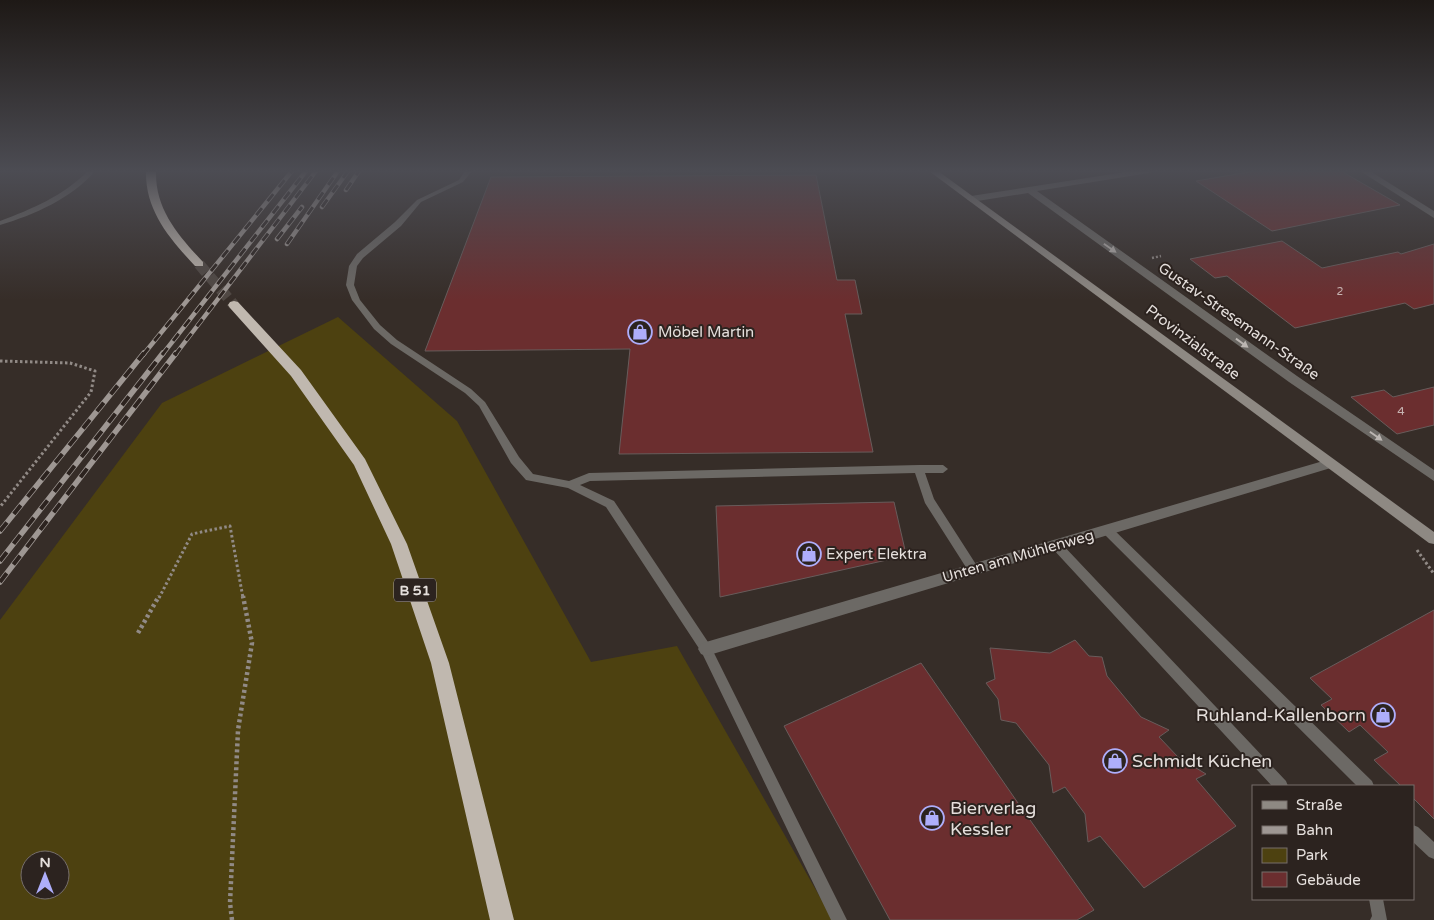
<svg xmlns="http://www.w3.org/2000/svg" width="1434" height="920" viewBox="0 0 1434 920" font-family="'Varela Round',sans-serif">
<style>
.green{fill:#4d4110;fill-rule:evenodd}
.building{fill:#6b2e2f;stroke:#685c5b}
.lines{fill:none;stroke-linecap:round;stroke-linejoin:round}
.highway-tunnel{stroke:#504843;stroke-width:11;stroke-dasharray:11 5.5;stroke-linecap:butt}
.path-far2{stroke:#918a86;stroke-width:2.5;stroke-dasharray:2 2;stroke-linecap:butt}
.path-far1{stroke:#918a86;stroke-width:3;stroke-dasharray:2.5 2.5;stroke-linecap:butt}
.path{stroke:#918a86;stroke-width:4.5;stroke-dasharray:3 3;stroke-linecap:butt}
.lane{fill:#6c6965;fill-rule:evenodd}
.street{fill:#6c6965;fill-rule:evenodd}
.secondary{fill:#8e8983;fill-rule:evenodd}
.highway{fill:#c0b8af;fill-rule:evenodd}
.rail-far1-casing{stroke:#9e9793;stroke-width:4.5}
.rail-casing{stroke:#9e9793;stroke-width:5.5}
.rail-far1{stroke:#2c231f;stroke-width:3;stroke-dasharray:9;stroke-linecap:butt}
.rail{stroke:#2c231f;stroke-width:4;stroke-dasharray:11;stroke-linecap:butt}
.oneway{fill:#bbb6b2}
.labels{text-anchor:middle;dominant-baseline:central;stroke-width:4;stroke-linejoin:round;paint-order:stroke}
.far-number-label{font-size:11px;fill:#c6b3b1}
.number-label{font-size:12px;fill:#c6b3b1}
.shield{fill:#2c231f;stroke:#aea7a3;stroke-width:1}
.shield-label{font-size:14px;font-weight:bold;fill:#e5dfdc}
.street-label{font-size:15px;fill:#e5dfdc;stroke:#2c231f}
.poi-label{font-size:15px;fill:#e5dfdc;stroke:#2c231f;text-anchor:start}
.near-poi-label{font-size:18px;fill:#e5dfdc;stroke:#2c231f;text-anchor:start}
</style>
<rect width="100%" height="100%" fill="#362d28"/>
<path class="green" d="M 338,317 L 457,421 L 591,662 L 677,646 L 833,920 L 0,920 L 0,620 L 162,403 ZM 30,860 L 60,860 L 60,890 L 30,890 Z"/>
<path class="building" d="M 1255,171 L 1341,171 L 1400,205 L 1272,231 L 1196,181 Z
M 816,175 L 837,280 L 855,280 L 862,314 L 845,314 L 873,452 L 619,454 L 630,349 L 425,351 L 491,177 Z
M 1282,241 L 1322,268 L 1398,252 L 1401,254 L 1434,244 L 1434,304 L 1414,309 L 1405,303 L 1295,328 L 1227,276 L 1215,278 L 1190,259 Z
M 1434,387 L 1434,425 L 1397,434 L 1351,397 L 1384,390 L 1393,397 Z
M 894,502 L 905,550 L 896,558 L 720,597 L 716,506 Z
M 1434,610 L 1434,819 L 1413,798 L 1413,786 L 1401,786 L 1374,760 L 1388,752 L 1360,725 L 1349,732 L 1321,705 L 1332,699 L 1310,678 Z
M 1075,640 L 1089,656 L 1102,657 L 1107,676 L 1141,717 L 1169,730 L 1159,737 L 1178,757 L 1206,774 L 1196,779 L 1236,826 L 1144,888 L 1100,836 L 1088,842 L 1085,814 L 1065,787 L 1053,793 L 1049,765 L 1016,723 L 1001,720 L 998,699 L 986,683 L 995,679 L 990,648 L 1050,653 Z
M 921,663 L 1018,803 L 1094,910 L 1077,920 L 890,920 L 784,726 Z"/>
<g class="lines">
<path class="highway-tunnel" d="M 199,264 L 234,305"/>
<path class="path-far2" d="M 1152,258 L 1161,256"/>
<path class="path-far1" d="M 0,361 L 70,363 L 95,371 L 91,392 L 0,507
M 1417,550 L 1434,574
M 159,598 L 192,534 L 230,526 L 243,598"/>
<path class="path" d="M 138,633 L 159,596
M 232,920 L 230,903 L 238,730 L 252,643 L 243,596"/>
<path class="lane" d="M 88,171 L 95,171 C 72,198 34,215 0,225 L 0,221 C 32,209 63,196 88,171 Z
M 465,171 L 472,171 L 463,182 L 421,202 L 401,226 L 363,258 L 357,266 L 354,285 L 360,300 L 380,325 L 397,340 L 471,389 L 485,402 L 519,457 L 533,474 L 569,481 L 589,473 L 919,465 L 943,465 L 948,469 L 943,473 L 925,473 L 934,499 L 979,569 L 977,572 L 973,574 L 969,572 L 925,503 L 915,473 L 590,481 L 580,485 L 614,501 L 710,645 L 847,920 L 831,920 L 702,653 L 606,507 L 568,488 L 526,480 L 511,463 L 479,406 L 465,393 L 391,344 L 374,329 L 352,300 L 346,285 L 349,266 L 357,254 L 395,222 L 417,200 L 459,180 Z
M 1107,526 L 1111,527 L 1372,781 L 1374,786 L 1357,786 L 1103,533 L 1102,530 L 1103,527 Z
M 1056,541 L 1060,542 L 1286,781 L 1288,786 L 1272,786 L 1052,548 L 1050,545 L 1052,542 Z
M 1413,825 L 1418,827 L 1434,842 L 1434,859 L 1429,857 L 1413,842 Z
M 1369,899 L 1383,899 L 1387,920 L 1370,920 L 1372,916 Z"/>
<path class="street" d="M 1132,171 L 1153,171 L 1149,173 L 1037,191 L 1297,376 L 1434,470 L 1434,481 L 1289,382 L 1028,193 L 971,202 L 967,199 L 971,196 Z
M 1360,171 L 1370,171 L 1434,211 L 1434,218 Z
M 1330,459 L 1334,461 L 1336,464 L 1334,467 L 706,656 L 701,654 L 698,649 L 701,644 L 706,642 Z"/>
<path class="secondary" d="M 929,171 L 938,171 L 1434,532 L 1434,544 L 1429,543 Z"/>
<path class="highway" d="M 146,171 L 156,171 C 155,209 178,235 203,262 L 203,266 L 195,266 C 170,239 145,211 146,171 Z
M 234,301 L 238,302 L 301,370 L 365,459 L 407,544 L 449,663 L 514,920 L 490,920 L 431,663 L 391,544 L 354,465 L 291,376 L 230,308 L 228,305 L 230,302 Z"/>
<g class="rail-far1-casing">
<path id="rail-far1" d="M 346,190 L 359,171
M 322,207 L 348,171
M 277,239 L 302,207
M 287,244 L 338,171
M 143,355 L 292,171
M 162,355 L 306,171
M 175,355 L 316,171"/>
</g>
<g class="rail-casing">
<path id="rail" d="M 0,531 L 144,353
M 0,561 L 163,353
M 0,582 L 176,353"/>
</g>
<use href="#rail-far1" class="rail-far1"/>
<use href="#rail" class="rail"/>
</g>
<defs><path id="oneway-solid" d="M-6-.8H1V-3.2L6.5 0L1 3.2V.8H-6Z" transform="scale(1.25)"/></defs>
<g class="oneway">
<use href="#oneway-solid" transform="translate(1110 248) rotate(35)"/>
<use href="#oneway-solid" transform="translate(1242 343) rotate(36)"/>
<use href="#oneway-solid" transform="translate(1376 436) rotate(35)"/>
</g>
<linearGradient id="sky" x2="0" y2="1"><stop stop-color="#1e1916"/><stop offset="0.57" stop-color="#4c4c53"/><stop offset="1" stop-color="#4c4c53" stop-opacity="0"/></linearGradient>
<rect width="1434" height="300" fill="url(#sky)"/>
<defs>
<g id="shop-ring" transform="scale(1.25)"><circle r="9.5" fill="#2c231f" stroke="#aeaefa" stroke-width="1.5"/><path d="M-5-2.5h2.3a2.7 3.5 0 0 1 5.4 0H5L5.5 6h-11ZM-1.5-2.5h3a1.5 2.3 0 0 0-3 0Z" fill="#aeaefa"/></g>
</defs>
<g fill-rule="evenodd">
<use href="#shop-ring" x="640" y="332"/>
<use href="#shop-ring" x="809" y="554"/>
<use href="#shop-ring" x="1383" y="715"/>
<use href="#shop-ring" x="1115" y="761"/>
<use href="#shop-ring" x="932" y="818"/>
</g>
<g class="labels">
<g class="far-number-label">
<text x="1340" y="291">2</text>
</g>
<g class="number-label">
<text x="1401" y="411">4</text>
</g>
<rect class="shield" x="394" y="578.5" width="42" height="23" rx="4"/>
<g class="shield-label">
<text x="415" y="590">B 51</text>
</g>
<g class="street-label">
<text transform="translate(1239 321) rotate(35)">Gustav-Stresemann-Straße</text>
<text transform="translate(1193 342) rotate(37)">Provinzialstraße</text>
<text transform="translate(1018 556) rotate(-16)">Unten am Mühlenweg</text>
</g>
<g class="poi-label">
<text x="658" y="332">Möbel Martin</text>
<text x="826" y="554">Expert Elektra</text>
</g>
<g class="near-poi-label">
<text x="1366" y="715" text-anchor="end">Ruhland-Kallenborn</text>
<text x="1132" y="761">Schmidt Küchen</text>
<text x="950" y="808">Bierverlag<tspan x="950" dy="21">Kessler</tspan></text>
</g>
</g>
<rect x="1252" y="785" width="162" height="115" fill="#2c231f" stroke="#766e6b"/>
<rect x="1262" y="801" width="25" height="8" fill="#8e8983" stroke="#766e6b"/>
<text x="1296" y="810" font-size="15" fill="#e5dfdc">Straße</text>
<rect x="1262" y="826" width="25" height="8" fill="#9e9793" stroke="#766e6b"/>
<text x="1296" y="835" font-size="15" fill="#e5dfdc">Bahn</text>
<rect x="1262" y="848" width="25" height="15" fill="#4d4110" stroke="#766e6b"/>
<text x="1296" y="860" font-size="15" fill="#e5dfdc">Park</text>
<rect x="1262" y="872" width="25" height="15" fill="#6b2e2f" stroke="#766e6b"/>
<text x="1296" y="885" font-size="15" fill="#e5dfdc">Gebäude</text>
<g transform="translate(45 875)"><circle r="24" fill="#2c231f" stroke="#766e6b"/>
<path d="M0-4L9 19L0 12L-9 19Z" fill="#aeaefa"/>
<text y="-8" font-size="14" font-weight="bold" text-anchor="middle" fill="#e5dfdc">N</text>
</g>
</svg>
